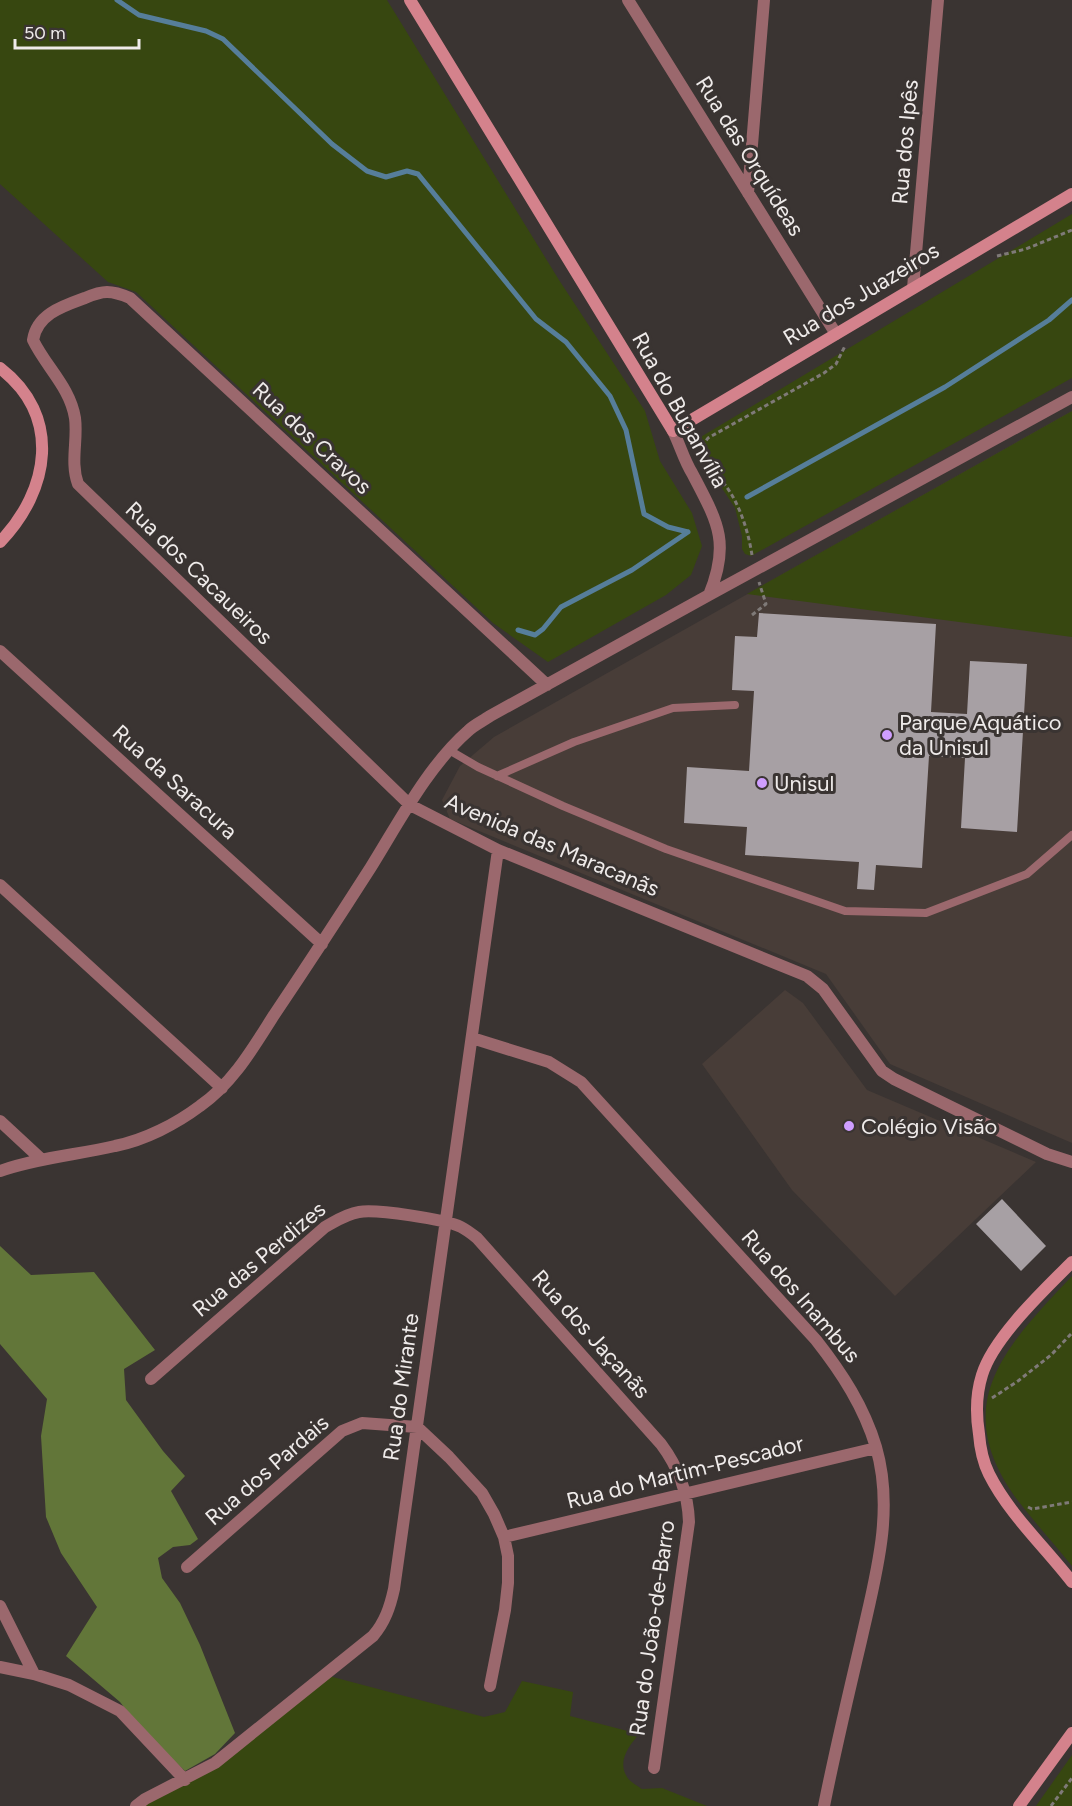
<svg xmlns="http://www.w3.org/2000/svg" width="1072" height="1806" viewBox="0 0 1072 1806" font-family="Figtree,sans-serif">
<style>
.built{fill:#483d38}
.green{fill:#374710}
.forest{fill:#627639}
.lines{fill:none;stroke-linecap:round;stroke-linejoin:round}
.stream{stroke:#567e9a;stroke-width:5}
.building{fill:#a7a0a4}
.path{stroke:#7f7a78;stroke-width:3;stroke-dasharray:4.5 3;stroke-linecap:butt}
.lane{stroke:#9b686d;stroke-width:8}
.street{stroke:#9b686d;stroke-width:12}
.secondary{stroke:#d4828c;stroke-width:12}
.poi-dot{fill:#cf9eff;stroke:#3a3432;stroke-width:2}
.labels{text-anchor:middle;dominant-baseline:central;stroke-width:6;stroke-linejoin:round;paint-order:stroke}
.street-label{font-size:22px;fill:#efebea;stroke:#3a3432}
.poi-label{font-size:22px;fill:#efebea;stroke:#3a3432;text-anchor:start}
</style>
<rect width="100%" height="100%" fill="#3a3432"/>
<path class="built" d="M 1072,411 L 1072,1143 L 890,1064 L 826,974 L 450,819 L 442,800 L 460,766 L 494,737 Z
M 785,990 L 803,1003 L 867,1090 L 1036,1162 L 895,1296 L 792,1190 L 702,1064 Z"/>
<path class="green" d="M 0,0 L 387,0 L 559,280 L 645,411 L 660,461 L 692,513 L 702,546 L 691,575 L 666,595 L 548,662 L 493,623 L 136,292 L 108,282 L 0,184 Z
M 1072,214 L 1072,378 L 751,556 L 745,554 L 742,549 L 742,536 L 735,508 L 697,450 L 696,445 L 699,438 Z
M 1072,411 L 1072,637 L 747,594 Z
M 1072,1276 L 1072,1566 C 1055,1545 1036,1524 1019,1502 C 947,1406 1004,1348 1072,1276 Z
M 329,1676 L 484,1717 L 505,1712 L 522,1681 L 573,1692 L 570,1716 L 639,1734 C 629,1746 617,1761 627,1777 C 630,1782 638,1786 642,1789 L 662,1788 L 707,1806 L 143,1806 L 166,1794 Z
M 1072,1755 L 1072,1806 L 1036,1806 Z"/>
<path class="forest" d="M 0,1246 L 31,1275 L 94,1272 L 155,1350 L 124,1369 L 126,1400 L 163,1451 L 185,1476 L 171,1491 L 198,1539 L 190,1545 L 173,1547 L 158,1558 L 162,1578 L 180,1603 L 200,1645 L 235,1733 L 215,1754 L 185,1771 L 148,1737 L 120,1702 L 66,1656 L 97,1607 L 61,1553 L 46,1517 L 41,1436 L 47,1399 L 0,1344 Z"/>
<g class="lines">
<path class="stream" d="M 117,0 L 139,15 L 206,31 L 223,39 L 332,144 L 367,171 L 386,177 L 407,171 L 418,174 L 536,319 L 566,342 L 610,396 L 626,430 L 644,514 L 668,527 L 688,532
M 747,497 L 945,387 L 1049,320 L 1072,300
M 518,630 L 535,635 L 543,629 L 561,607 L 632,570 L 688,532"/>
</g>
<path class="building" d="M 759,613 L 936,624 L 931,712 L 967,714 L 970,661 L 1027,664 L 1017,832 L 961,828 L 965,758 L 929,756 L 922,868 L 876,865 L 874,890 L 857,889 L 859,862 L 745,855 L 747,827 L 684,823 L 687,767 L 749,771 L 754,691 L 732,690 L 735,636 L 757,637 Z
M 1002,1199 L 1046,1246 L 1021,1271 L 976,1224 Z"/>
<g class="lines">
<path class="path" d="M 997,256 L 1026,249 L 1072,230
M 752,555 C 749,536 743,515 733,497 C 723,479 706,465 703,445 L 708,438 L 824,373 L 836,364 L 845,346
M 752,615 L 766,604 L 759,582
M 992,1398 L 1018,1381 L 1051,1355 L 1072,1333
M 1028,1507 L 1032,1509 L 1072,1502
M 1051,1806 L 1072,1778"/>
<path class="lane" d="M 449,750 L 478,767 L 563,806 L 666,849 L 845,911 L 926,913 L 1027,874 L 1072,835
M 497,776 L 574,742 L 673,708 L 735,705"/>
<path class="street" d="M 628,0 L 836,334
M 748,193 L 764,0
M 913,288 L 938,0
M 709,595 L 1072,397
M 0,651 L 322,944
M 547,685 L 130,298 C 123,295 116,292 107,292 C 100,292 92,295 85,298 C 63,306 37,314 33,340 C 46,367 70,387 75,418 C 78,440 70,462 78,484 L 410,805 L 498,850 L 807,976 L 823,989 L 882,1071 L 894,1079 L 1047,1154 L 1072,1162
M 0,885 L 222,1088
M 472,1038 L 549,1062 L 581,1082 L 816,1340 C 842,1373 864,1407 876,1447 C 895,1512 875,1578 861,1641 C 848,1696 835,1751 824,1806
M 0,1121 L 41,1159
M 0,1171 C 37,1158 76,1155 115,1146 C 145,1140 176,1124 200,1106 C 233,1083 253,1048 274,1015 C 307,966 339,917 371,867 C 399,822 428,766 468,731 C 474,725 483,721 490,716 L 709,595 C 731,542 717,521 692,473 C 684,460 680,445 673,431
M 151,1379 L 325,1227 C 336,1221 346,1214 359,1212 C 376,1209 445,1219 461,1227 C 467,1230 472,1234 477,1238 L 661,1444 C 679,1468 688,1493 689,1522 L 654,1768
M 504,1537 L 876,1448
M 187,1567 L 342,1431 L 362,1423 L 417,1427 L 449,1457 L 482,1493 L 494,1514 L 504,1537 L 508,1556 L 508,1583 L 505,1610 L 490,1686
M 0,1606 L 34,1674
M 0,1667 L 34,1674 L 69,1685 L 120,1711 L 185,1780
M 136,1806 L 145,1799 L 215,1763 L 373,1636 C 385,1622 390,1607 394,1589 L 498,850"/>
<path class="secondary" d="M 410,0 L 673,431 L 1072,194
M 0,368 C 62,416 50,490 0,542
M 1072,1262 C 1044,1290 993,1338 982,1375 C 976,1394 976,1415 979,1434 C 980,1447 983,1462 989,1474 C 1009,1514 1045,1547 1072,1582
M 1019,1806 L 1072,1733"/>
</g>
<g class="poi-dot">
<circle cx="887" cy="735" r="6"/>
<circle cx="762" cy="783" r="6"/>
<circle cx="849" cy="1126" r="6"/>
</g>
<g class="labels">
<g class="street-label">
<text transform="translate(905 142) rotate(-85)">Rua dos Ipês</text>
<text transform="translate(750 156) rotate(58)">Rua das Orquídeas</text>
<text transform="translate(861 294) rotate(-31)">Rua dos Juazeiros</text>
<text transform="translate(680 410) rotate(61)">Rua do Buganvília</text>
<text transform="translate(312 438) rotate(43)">Rua dos Cravos</text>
<text transform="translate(199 573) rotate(44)">Rua dos Cacaueiros</text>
<text transform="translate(175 782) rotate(42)">Rua da Saracura</text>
<text transform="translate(552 845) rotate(23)">Avenida das Maracanãs</text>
<text transform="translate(259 1259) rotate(-40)">Rua das Perdizes</text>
<text transform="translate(801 1296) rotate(49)">Rua dos Inambus</text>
<text transform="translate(591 1334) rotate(48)">Rua dos Jaçanãs</text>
<text transform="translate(401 1387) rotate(-82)">Rua do Mirante</text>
<text transform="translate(267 1470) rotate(-41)">Rua dos Pardais</text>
<text transform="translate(685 1472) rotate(-14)">Rua do Martim-Pescador</text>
<text transform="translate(652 1628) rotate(-82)">Rua do João-de-Barro</text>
</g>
<g class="poi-label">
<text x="899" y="722">Parque Aquático<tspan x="899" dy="25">da Unisul</tspan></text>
<text x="774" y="783">Unisul</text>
<text x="861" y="1126">Colégio Visão</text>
</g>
</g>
<path d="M15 39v9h124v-9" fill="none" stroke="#efebea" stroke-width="3"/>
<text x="24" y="39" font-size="18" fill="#efebea" stroke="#3a3432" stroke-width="4.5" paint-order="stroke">50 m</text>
</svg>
